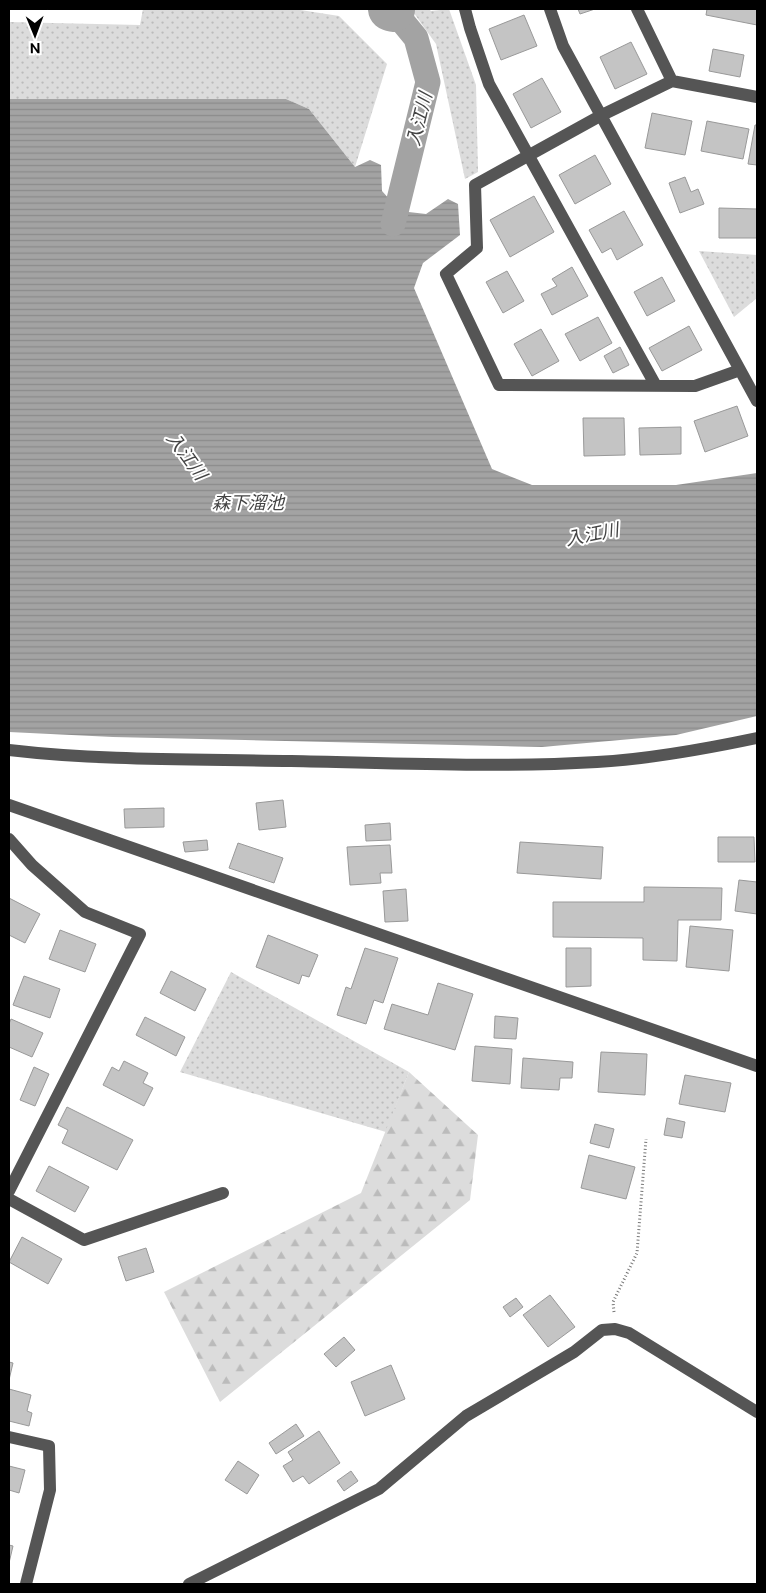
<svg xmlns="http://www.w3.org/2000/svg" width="766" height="1593" viewBox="0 0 766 1593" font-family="'Public Sans','Noto Sans JP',sans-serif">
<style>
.green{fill:url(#green-dots)}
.forest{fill:url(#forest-firs)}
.water{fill:url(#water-rules)}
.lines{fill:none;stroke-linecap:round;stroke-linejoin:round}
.canal{stroke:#a3a3a3;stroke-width:25}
.river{stroke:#a3a3a3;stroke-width:44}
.building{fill:#c4c4c4;stroke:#999}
.path{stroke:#777;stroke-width:3;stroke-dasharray:1 2.5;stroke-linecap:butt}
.minor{stroke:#555;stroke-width:12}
.labels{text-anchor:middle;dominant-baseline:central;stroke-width:4;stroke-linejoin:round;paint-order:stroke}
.water-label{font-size:18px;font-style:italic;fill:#444;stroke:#fff}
</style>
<defs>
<pattern id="green-dots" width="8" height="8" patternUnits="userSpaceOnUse" patternTransform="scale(1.25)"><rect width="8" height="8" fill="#dcdcdc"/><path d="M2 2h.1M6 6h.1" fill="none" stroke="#bbb" stroke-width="1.8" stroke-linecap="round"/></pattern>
<pattern id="forest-firs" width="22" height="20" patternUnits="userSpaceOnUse" patternTransform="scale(1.25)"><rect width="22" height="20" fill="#dcdcdc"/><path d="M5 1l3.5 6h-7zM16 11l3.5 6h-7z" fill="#bbb"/></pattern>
<pattern id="water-rules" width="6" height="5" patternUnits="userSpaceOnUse" patternTransform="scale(1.25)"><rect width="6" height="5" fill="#a3a3a3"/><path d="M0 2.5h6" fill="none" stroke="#8b8b8b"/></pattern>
</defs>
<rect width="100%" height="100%" fill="#fff"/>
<path class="green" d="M 143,9 L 294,9 L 339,16 L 387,64 L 355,167 L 309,109 L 286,99 L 9,99 L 9,22 L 140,25 Z
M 411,9 L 429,9 L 431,11 L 449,9 L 476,85 L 478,172 L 465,179 L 436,44 Z
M 699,251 L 757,255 L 757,298 L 734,317 Z
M 231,972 L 409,1072 L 386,1132 L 180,1072 Z"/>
<path class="forest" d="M 409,1072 L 478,1135 L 470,1200 L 220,1402 L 164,1292 L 361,1193 Z"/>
<path class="water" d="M 9,99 L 286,99 L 309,109 L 355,167 L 370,160 L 381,165 L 382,191 L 400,211 L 426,214 L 448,199 L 458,204 L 460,235 L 423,263 L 414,288 L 492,469 L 532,485 L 676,485 L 757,473 L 757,716 L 676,735 L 542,747 L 113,737 L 9,732 Z"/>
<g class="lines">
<path class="canal" d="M 393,10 L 416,38 L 428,82 L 393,224"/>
<path class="river" d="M 390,9 L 393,10"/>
</g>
<path class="building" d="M 578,9 L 595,9 L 580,14 Z
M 707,9 L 757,9 L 757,25 L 706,15 Z
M 524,15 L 537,46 L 501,60 L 489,29 Z
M 631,42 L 647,74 L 615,89 L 600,57 Z
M 713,49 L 744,55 L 740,77 L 709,71 Z
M 542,78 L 561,112 L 531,128 L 513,94 Z
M 652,113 L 692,121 L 685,155 L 645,148 Z
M 707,121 L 749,129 L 743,159 L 701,151 Z
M 755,125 L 757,125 L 757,165 L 748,164 Z
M 595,155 L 611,184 L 575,204 L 559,175 Z
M 685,177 L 691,192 L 698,189 L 704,204 L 680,213 L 669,183 Z
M 534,196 L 554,232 L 510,257 L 490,220 Z
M 719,208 L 757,209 L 757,238 L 719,238 Z
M 624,211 L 643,245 L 617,260 L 611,248 L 602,253 L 589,230 Z
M 572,267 L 588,296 L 552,315 L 541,294 L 557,286 L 552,279 Z
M 507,271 L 524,301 L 503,313 L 486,282 Z
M 662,277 L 675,301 L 647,316 L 634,292 Z
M 598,317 L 612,343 L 580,361 L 565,334 Z
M 689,326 L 702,350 L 662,371 L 649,348 Z
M 541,329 L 559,361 L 532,376 L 514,344 Z
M 620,347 L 629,365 L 613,373 L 604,356 Z
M 737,406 L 748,436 L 705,452 L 694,421 Z
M 583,418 L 624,418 L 625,455 L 584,456 Z
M 681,427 L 681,454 L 640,455 L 639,428 Z
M 283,800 L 286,827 L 259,830 L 256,803 Z
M 164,808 L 164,827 L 125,828 L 124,809 Z
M 390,823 L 391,840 L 366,841 L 365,825 Z
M 718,837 L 754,837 L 755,862 L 718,862 Z
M 207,840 L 208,850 L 185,852 L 183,842 Z
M 520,842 L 603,847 L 601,879 L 517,873 Z
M 238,843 L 283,858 L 274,883 L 229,868 Z
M 390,845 L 392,873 L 380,873 L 381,883 L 350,885 L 347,847 Z
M 739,880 L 757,882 L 757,914 L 735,911 Z
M 644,887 L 722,888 L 721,920 L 678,920 L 677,961 L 643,960 L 643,938 L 553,937 L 553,902 L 644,902 Z
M 406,889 L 408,921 L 385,922 L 383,891 Z
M 9,898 L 40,914 L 25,943 L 9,935 Z
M 690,926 L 733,930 L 729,971 L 686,967 Z
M 60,930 L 96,944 L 85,972 L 49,959 Z
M 268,935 L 318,955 L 309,977 L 302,975 L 299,984 L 256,967 Z
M 365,948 L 398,958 L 383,1003 L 374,1000 L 366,1024 L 337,1015 L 346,987 L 351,989 Z
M 566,948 L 591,948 L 591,986 L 566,987 Z
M 171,971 L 206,989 L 195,1011 L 160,993 Z
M 24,976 L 60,989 L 50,1018 L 13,1005 Z
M 438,983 L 473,994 L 455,1050 L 384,1029 L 392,1004 L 428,1015 Z
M 495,1016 L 518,1018 L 516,1039 L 494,1038 Z
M 145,1017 L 185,1037 L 176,1056 L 136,1035 Z
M 11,1019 L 43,1033 L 32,1057 L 9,1047 L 9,1024 Z
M 475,1046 L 512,1049 L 510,1084 L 472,1081 Z
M 601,1052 L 647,1054 L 645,1095 L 598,1092 Z
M 523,1058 L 573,1062 L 572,1078 L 560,1078 L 559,1090 L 521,1088 Z
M 124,1061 L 148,1073 L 143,1083 L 153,1088 L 144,1106 L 103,1085 L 112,1067 L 119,1071 Z
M 34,1067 L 49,1074 L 35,1106 L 20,1100 Z
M 685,1075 L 731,1083 L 725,1112 L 679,1104 Z
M 67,1107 L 133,1140 L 117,1170 L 62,1143 L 68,1130 L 58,1125 Z
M 667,1118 L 685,1122 L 682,1138 L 664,1135 Z
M 595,1124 L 614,1129 L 609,1148 L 590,1143 Z
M 589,1155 L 635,1167 L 626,1199 L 581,1188 Z
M 49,1166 L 89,1187 L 75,1212 L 36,1191 Z
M 22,1237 L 62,1259 L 48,1284 L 9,1262 Z
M 146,1248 L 154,1272 L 126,1281 L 118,1257 Z
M 550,1295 L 575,1327 L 548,1347 L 523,1315 Z
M 516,1298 L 523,1307 L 510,1317 L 503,1307 Z
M 344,1337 L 355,1350 L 336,1367 L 324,1354 Z
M 9,1362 L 13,1363 L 9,1380 Z
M 391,1365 L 405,1399 L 365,1416 L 351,1382 Z
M 9,1389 L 31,1395 L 27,1411 L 32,1413 L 29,1426 L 9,1421 Z
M 296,1424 L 304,1436 L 276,1454 L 269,1443 Z
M 319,1431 L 340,1463 L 309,1484 L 303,1476 L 293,1482 L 283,1466 L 293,1460 L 288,1452 Z
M 238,1461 L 259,1475 L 247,1494 L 225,1480 Z
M 9,1466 L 25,1470 L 19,1493 L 9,1490 Z
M 351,1471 L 358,1481 L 344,1491 L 337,1481 Z
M 9,1545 L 13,1546 L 9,1563 Z"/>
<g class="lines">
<path class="path" d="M 614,1312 L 613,1302 L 637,1253 L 646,1139"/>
<path class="minor" d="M 465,9 L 470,28 L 489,84 L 656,386
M 550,9 L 563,46 L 757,401
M 637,9 L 672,81
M 740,370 L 695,386 L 499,385 L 446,274 L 477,248 L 475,185 L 600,116 L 672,81 L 757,97
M 9,750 C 102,761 198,759 291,761 C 393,763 495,768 597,762 C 651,759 705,749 757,738
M 9,805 L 757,1066
M 9,839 L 32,865 L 85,912 L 140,934 L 9,1191
M 9,1199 L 84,1240 L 223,1193
M 9,1437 L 49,1446 L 50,1490 L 26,1584
M 189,1584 L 379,1489 L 466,1416 L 574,1352 L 602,1330 L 615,1329 L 629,1333 L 757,1412"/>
</g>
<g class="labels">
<g class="water-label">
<text transform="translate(419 119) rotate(-76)">入江川</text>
<text transform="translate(187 456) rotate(54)">入江川</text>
<text x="248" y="502">森下溜池</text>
<text transform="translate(592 534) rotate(-11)">入江川</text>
</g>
</g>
<rect width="766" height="1593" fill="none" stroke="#000000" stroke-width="20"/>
<g transform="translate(35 35) rotate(179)" stroke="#ffffff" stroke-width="4" paint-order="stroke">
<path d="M0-4L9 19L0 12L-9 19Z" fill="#000000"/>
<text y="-8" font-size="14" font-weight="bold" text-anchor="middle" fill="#000000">N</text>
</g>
</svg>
